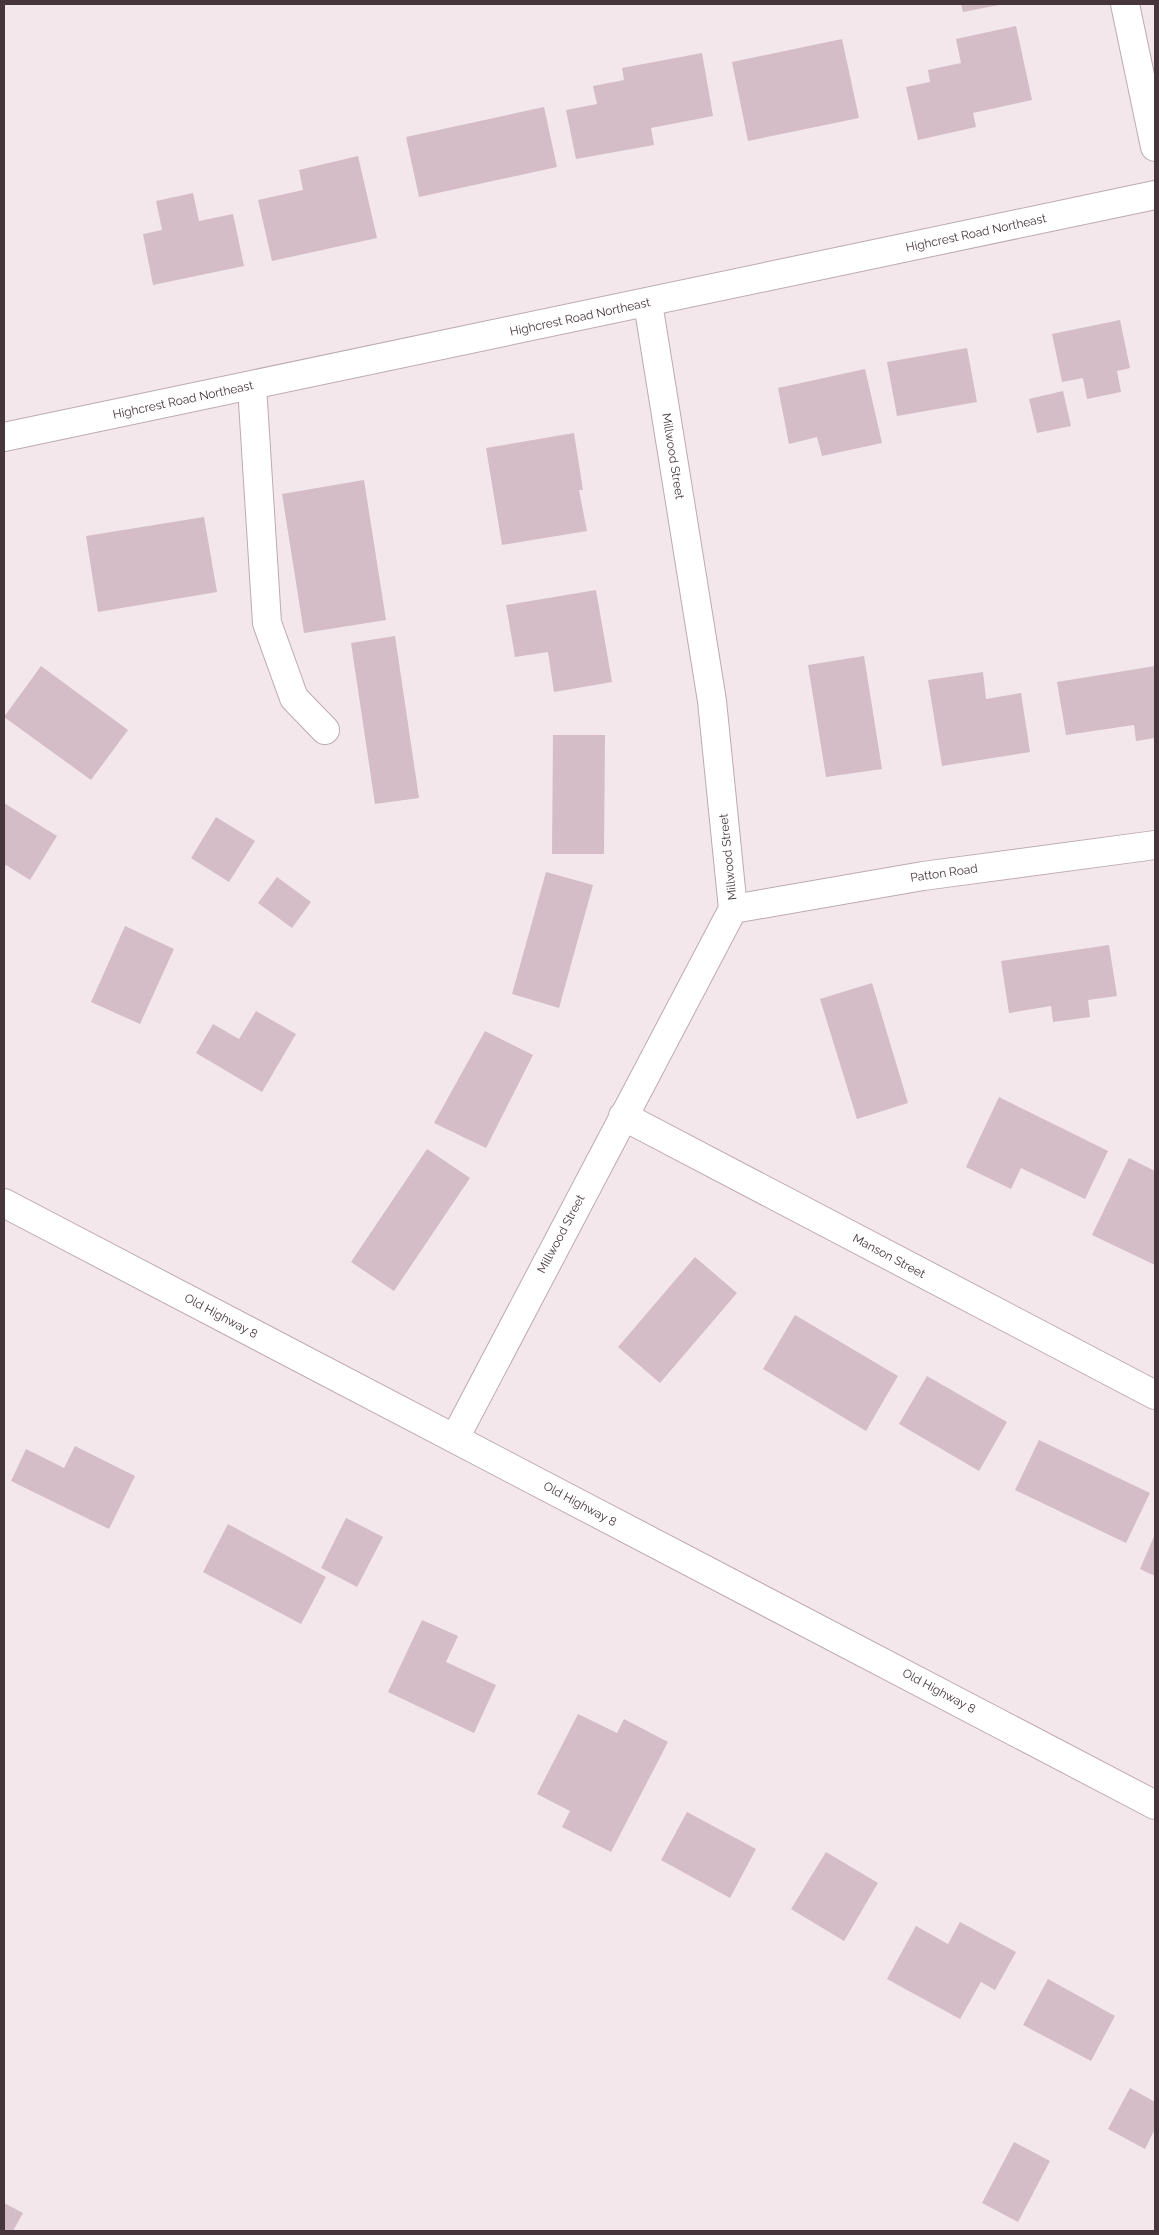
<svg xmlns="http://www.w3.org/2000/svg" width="1159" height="2235" viewBox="0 0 1159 2235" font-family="Raleway,sans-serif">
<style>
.building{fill:#d4bdc6}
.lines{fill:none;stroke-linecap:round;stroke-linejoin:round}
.minor-casing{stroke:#beaab1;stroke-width:30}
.minor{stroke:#fff;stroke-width:28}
.labels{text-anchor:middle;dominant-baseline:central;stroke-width:4;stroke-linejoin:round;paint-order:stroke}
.street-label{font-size:12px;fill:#46363c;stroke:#fff}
</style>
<rect width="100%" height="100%" fill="#f3e7eb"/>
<path class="building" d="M 961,4 L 999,4 L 999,5 L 963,12 Z
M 1016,26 L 1032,100 L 973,113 L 976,127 L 918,140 L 906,87 L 930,82 L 928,70 L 961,63 L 956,39 Z
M 842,39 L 859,118 L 748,141 L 732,62 Z
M 702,53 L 713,116 L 651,128 L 654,145 L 576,159 L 566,110 L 597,104 L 593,86 L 624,80 L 622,68 Z
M 544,107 L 557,167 L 419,197 L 406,137 Z
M 358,156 L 377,238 L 272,261 L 258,200 L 303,190 L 299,170 Z
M 193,193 L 199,221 L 233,214 L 244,266 L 153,285 L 143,234 L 162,230 L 156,201 Z
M 1120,320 L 1130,368 L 1117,371 L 1121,392 L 1087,399 L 1083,378 L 1062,382 L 1052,334 Z
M 967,348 L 977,402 L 897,416 L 887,362 Z
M 865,369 L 882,443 L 822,456 L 817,437 L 789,444 L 778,388 Z
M 1063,391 L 1071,426 L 1037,433 L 1029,399 Z
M 574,433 L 583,490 L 579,490 L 587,531 L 502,545 L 486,448 Z
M 364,480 L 386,620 L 304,633 L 282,494 Z
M 204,517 L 217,592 L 98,612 L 86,536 Z
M 596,590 L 612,682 L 554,692 L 548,652 L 515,657 L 506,605 Z
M 395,636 L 419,798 L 375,804 L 351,643 Z
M 864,656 L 882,769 L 826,777 L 808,665 Z
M 41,666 L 128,730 L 91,780 L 4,717 Z
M 1155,666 L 1155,738 L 1136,741 L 1134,725 L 1066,735 L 1057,682 Z
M 983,672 L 986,699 L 1021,693 L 1030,752 L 942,766 L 928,680 Z
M 553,735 L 605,735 L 604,854 L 552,854 Z
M 4,803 L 57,836 L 30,880 L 6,865 L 4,868 Z
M 216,817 L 255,841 L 229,882 L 191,858 Z
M 546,872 L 593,885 L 559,1008 L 512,994 Z
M 277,877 L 311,902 L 292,928 L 258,903 Z
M 125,926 L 174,949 L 140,1024 L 91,1002 Z
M 1109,945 L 1117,996 L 1088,1000 L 1090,1017 L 1053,1022 L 1051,1006 L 1009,1013 L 1001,961 Z
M 872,983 L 908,1103 L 857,1119 L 820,999 Z
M 256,1011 L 296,1034 L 262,1092 L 196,1053 L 213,1024 L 239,1039 Z
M 485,1031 L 533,1055 L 486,1148 L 434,1123 Z
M 999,1097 L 1108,1151 L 1085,1199 L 1021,1168 L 1011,1189 L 966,1167 Z
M 427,1149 L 470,1178 L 394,1291 L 351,1262 Z
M 1129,1158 L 1155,1171 L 1155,1265 L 1092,1235 Z
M 695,1257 L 737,1293 L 660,1383 L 618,1347 Z
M 795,1315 L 898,1376 L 866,1431 L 763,1369 Z
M 927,1376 L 1007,1422 L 979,1471 L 899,1424 Z
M 1039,1440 L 1150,1493 L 1126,1543 L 1015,1490 Z
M 75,1446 L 135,1476 L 109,1529 L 11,1481 L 26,1449 L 64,1468 Z
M 346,1518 L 383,1537 L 357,1587 L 321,1568 Z
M 228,1524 L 326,1577 L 301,1624 L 203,1572 Z
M 1155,1534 L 1155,1576 L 1140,1569 Z
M 422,1620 L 458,1636 L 446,1662 L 496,1685 L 474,1733 L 388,1692 Z
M 578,1714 L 617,1733 L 624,1719 L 668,1742 L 611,1852 L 562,1827 L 570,1811 L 537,1794 Z
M 687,1812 L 756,1849 L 730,1898 L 661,1860 Z
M 826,1852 L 878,1883 L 844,1941 L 791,1909 Z
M 960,1922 L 1016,1952 L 995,1990 L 981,1982 L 960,2019 L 887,1979 L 916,1926 L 948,1944 Z
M 1048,1979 L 1115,2016 L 1091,2061 L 1023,2025 Z
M 1130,2088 L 1155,2102 L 1155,2129 L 1145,2149 L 1108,2129 Z
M 1014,2142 L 1050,2161 L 1018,2222 L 982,2203 Z
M 4,2203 L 23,2213 L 13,2231 L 4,2231 Z"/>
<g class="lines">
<g class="minor-casing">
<path id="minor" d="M 1125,4 L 1155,147
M 252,386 L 267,623 L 294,698 L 325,730
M 4,437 L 1155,195
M 733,909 L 923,876 L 1155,845
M 623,1116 L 1155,1395
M 4,1203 L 1155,1805
M 455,1438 L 733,909 L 712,701 L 648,303"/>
</g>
<use href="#minor" class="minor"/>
</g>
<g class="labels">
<g class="street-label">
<text transform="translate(976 233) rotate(-12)">Highcrest Road Northeast</text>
<text transform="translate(580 317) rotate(-12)">Highcrest Road Northeast</text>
<text transform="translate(183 400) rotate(-12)">Highcrest Road Northeast</text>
<text transform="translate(673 456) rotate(81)">Millwood Street</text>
<text transform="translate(728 857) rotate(-96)">Millwood Street</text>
<text transform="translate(944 873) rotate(-8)">Patton Road</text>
<text transform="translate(561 1234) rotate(-62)">Millwood Street</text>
<text transform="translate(889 1256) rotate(28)">Manson Street</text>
<text transform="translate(221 1316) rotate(28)">Old Highway 8</text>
<text transform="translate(580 1504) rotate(28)">Old Highway 8</text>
<text transform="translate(939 1691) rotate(28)">Old Highway 8</text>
</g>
</g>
<rect width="1159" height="2235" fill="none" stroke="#46363c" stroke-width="10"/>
</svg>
